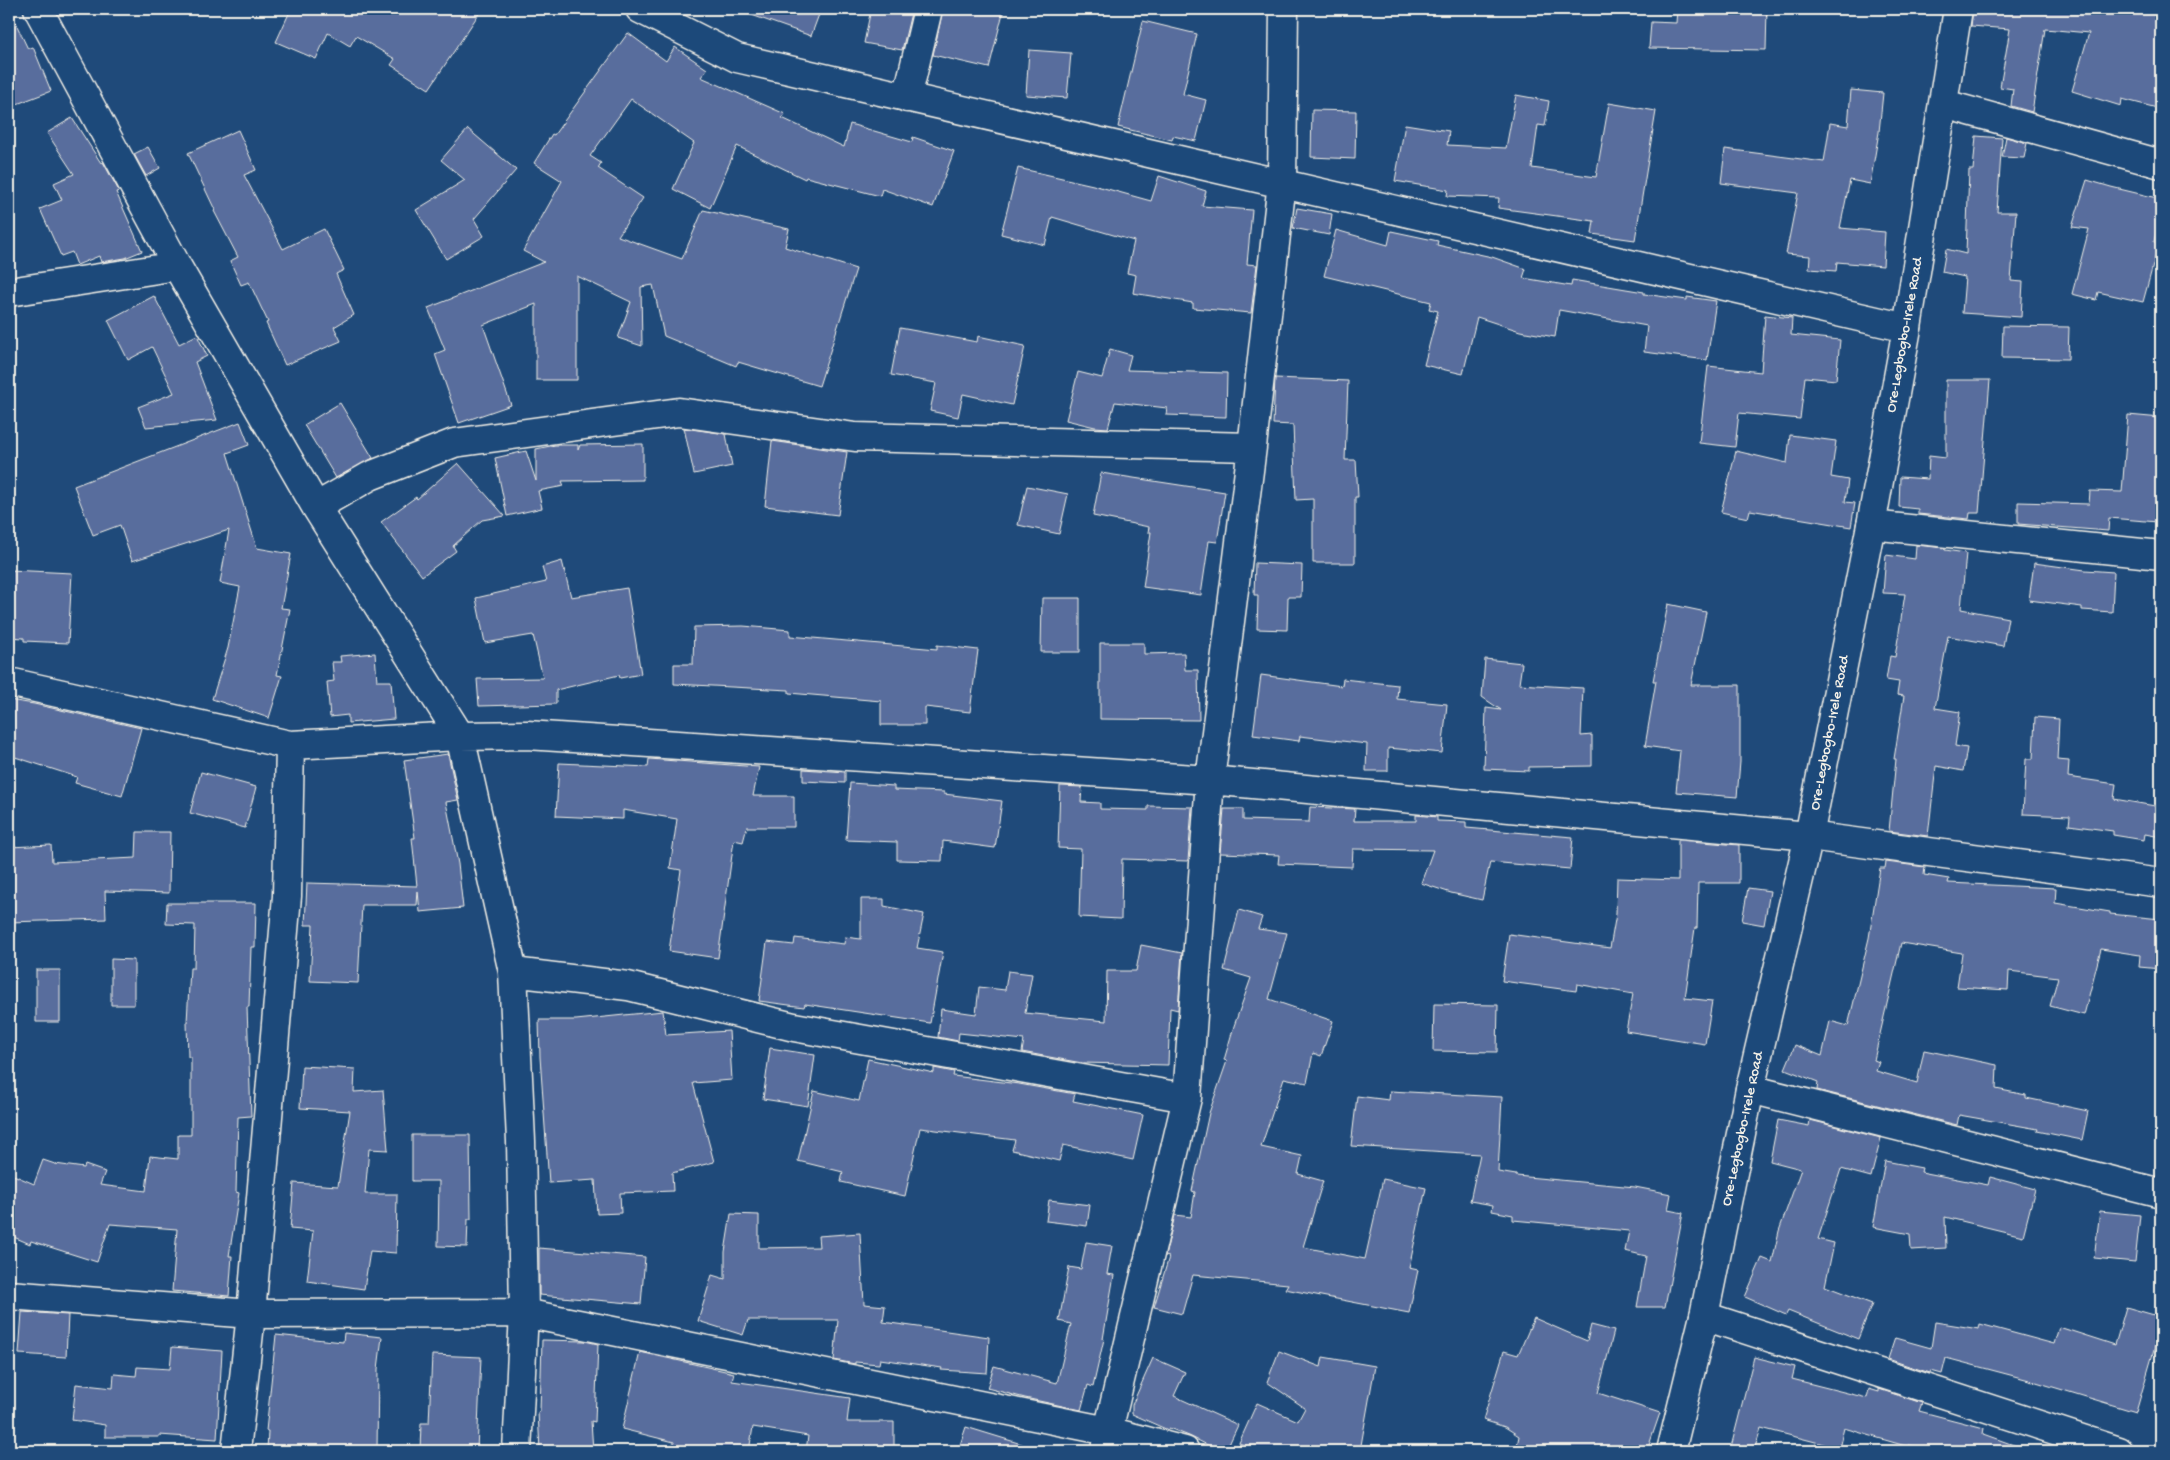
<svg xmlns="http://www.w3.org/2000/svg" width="2170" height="1460" viewBox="0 0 2170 1460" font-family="'Gochi Hand',sans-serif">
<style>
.building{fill:#586d9d;stroke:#f4f1e8}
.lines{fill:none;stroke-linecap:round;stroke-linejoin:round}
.minor-casing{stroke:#f4f1e8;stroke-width:31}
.major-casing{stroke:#f4f1e8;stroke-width:31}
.minor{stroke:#1f4a7a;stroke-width:28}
.major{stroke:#1f4a7a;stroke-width:28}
.labels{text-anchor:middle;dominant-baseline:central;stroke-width:4.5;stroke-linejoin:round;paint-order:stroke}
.street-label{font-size:15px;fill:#f4f1e8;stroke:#1f4a7a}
</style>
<rect width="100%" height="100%" fill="#1f4a7a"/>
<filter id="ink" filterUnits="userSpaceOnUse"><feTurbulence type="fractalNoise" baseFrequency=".02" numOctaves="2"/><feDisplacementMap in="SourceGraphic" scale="10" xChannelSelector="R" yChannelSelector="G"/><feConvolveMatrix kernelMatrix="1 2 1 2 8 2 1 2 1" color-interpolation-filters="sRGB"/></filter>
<g filter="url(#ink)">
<path class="building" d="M 9,9 L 28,49 L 33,47 L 51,91 L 9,107 Z
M 291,9 L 482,9 L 429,89 L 391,65 L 395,59 L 356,36 L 350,46 L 328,33 L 316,59 L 276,42 Z
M 744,9 L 821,9 L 811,36 L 743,12 Z
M 871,9 L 912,9 L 902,50 L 864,43 Z
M 943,9 L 1004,9 L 989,68 L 933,55 Z
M 1677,9 L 1767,9 L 1766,50 L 1649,48 L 1651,22 L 1676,23 Z
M 1973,9 L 2161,9 L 2161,109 L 2122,99 L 2121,106 L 2072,91 L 2089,33 L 2045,29 L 2032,112 L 2011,106 L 2013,89 L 2000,87 L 2010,29 L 1971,26 Z
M 1143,21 L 1197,34 L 1183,94 L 1206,100 L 1196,141 L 1173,136 L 1172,140 L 1118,127 Z
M 628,33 L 666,61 L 675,47 L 707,69 L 701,77 L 785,114 L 782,118 L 844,147 L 850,124 L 912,142 L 913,137 L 954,151 L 933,207 L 882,189 L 880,196 L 806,177 L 805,179 L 737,146 L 710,208 L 673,189 L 694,143 L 631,99 L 590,156 L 601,163 L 598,168 L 643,198 L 618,236 L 682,259 L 703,210 L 789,229 L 785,247 L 856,269 L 819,386 L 738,362 L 736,366 L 664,336 L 653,285 L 641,287 L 642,346 L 618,338 L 631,302 L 577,276 L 577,380 L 536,380 L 536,304 L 483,325 L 511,405 L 459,423 L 435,354 L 445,350 L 428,308 L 544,262 L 523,251 L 562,181 L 534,163 L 552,134 L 554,135 Z
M 1029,50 L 1071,53 L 1067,98 L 1026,95 Z
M 1851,90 L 1883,93 L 1879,132 L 1870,184 L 1850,180 L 1840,228 L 1885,232 L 1883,266 L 1837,262 L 1836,271 L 1809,269 L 1810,256 L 1786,254 L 1798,193 L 1721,183 L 1725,149 L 1824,162 L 1830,123 L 1848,126 Z
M 1516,95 L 1549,101 L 1545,126 L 1538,125 L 1532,168 L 1596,177 L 1609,103 L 1656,111 L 1635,240 L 1592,234 L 1594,221 L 1498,208 L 1499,198 L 1447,196 L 1448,190 L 1395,181 L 1405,124 L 1449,131 L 1447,145 L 1506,148 Z
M 1312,110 L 1356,111 L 1355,159 L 1311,157 Z
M 72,118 L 101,163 L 103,162 L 119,191 L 116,192 L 142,251 L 125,258 L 101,262 L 99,256 L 77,265 L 72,252 L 61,256 L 40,209 L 62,200 L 54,183 L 74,174 L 47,133 Z
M 468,129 L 516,170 L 474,219 L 484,236 L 446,259 L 416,210 L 465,180 L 441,160 Z
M 238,130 L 256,170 L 244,175 L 283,249 L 324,229 L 344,270 L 336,274 L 354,315 L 334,327 L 341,341 L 285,365 L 266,323 L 268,322 L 249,282 L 241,285 L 230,261 L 238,257 L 214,211 L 215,210 L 188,153 Z
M 1976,136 L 2002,138 L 1997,212 L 2016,212 L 2011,281 L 2023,282 L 2021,317 L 1962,313 L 1965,277 L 1942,272 L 1946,249 L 1966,254 L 1969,170 L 1973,170 Z
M 2006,137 L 2027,143 L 2024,158 L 2002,157 Z
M 148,147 L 160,168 L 146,176 L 134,154 Z
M 1018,168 L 1093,185 L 1151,201 L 1159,176 L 1206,191 L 1202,206 L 1252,210 L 1247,264 L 1257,265 L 1251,313 L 1193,308 L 1193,303 L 1133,293 L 1136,275 L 1127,273 L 1134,241 L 1052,217 L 1045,245 L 1001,234 Z
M 2087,180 L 2111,187 L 2161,199 L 2161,210 L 2154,242 L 2159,243 L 2143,302 L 2098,292 L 2096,300 L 2072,294 L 2089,229 L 2072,227 Z
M 1297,208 L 1332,214 L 1329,235 L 1293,228 Z
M 1336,230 L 1388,245 L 1391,231 L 1438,241 L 1437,245 L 1492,257 L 1526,269 L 1523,278 L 1571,286 L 1572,280 L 1644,292 L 1644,294 L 1687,300 L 1687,297 L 1716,301 L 1707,360 L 1644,352 L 1647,326 L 1559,310 L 1555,337 L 1520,331 L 1477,317 L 1463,374 L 1424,365 L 1438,311 L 1429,309 L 1431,302 L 1324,276 Z
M 154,296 L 179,344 L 197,335 L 207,356 L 195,362 L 217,420 L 146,427 L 138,407 L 174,393 L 152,347 L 128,360 L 108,320 Z
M 1765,315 L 1792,318 L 1791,335 L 1840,340 L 1836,380 L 1805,377 L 1800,419 L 1739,413 L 1735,447 L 1699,443 L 1708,366 L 1761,372 Z
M 2003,326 L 2069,327 L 2068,359 L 2002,358 Z
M 900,328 L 977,342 L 978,336 L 1025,346 L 1012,405 L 963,394 L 958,417 L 930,411 L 936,383 L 891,375 Z
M 1110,349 L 1131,355 L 1127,370 L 1227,373 L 1226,417 L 1166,415 L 1167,408 L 1115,402 L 1108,428 L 1095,427 L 1066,420 L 1078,372 L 1102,378 Z
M 1275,378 L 1348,381 L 1345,460 L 1356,460 L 1358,497 L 1355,497 L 1355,563 L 1313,563 L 1313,499 L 1296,500 L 1293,425 L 1273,424 Z
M 1946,380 L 1990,380 L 1979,513 L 1970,513 L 1969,519 L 1918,514 L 1918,509 L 1899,507 L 1900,477 L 1928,479 L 1929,456 L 1946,458 Z
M 340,403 L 373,458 L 336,478 L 304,425 Z
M 2128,415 L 2161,418 L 2161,482 L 2158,522 L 2109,518 L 2108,531 L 2018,524 L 2018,502 L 2089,504 L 2090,491 L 2122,492 Z
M 240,422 L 249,445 L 227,453 L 257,548 L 291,554 L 281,608 L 290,609 L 277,675 L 282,676 L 269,718 L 212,699 L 228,648 L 240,587 L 220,583 L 229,530 L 132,561 L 120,525 L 93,535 L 74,486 Z
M 684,428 L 726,434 L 732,466 L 694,474 Z
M 1790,435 L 1836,441 L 1831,477 L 1848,480 L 1845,502 L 1855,503 L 1851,527 L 1750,510 L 1748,518 L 1721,512 L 1736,451 L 1787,463 Z
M 772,441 L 847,452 L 838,515 L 765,506 Z
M 643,444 L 643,480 L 562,481 L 564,486 L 538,491 L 542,508 L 507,516 L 495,458 L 526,451 L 536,481 L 536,449 L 555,445 L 578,445 L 578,450 L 580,445 Z
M 458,463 L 505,516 L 482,520 L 453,546 L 456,551 L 422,576 L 381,522 L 416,497 L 417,499 Z
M 1101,473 L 1225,492 L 1217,542 L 1209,541 L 1201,595 L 1143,587 L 1151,532 L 1148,532 L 1149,527 L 1093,516 Z
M 1027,486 L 1068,494 L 1059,534 L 1018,525 Z
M 1916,545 L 1945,548 L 1945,550 L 1966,553 L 1961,609 L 2008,618 L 2003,646 L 1948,636 L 1935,708 L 1960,712 L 1955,746 L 1967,748 L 1963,771 L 1936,766 L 1928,836 L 1889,831 L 1896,759 L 1894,759 L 1904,696 L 1897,695 L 1899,682 L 1886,680 L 1890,656 L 1895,657 L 1905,594 L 1883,593 L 1886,555 L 1915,559 Z
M 562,561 L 571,597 L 627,588 L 641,674 L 620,678 L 619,675 L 556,690 L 556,704 L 479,706 L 477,679 L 543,678 L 533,635 L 485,643 L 476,598 L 546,582 L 542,567 Z
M 1255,563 L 1302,565 L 1301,597 L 1288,597 L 1287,630 L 1257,629 L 1258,595 L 1254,595 Z
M 2034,563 L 2085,570 L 2114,572 L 2112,612 L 2082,610 L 2082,607 L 2029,600 Z
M 9,570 L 72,573 L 68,643 L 24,641 L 24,638 L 9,637 Z
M 1042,598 L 1080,598 L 1080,652 L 1041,652 Z
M 1668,604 L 1706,612 L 1691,685 L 1740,685 L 1740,762 L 1737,797 L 1676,792 L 1680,751 L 1645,746 L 1656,681 L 1653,681 Z
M 743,626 L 790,630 L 790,636 L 937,649 L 937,645 L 978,650 L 970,712 L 925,707 L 925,725 L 881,725 L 881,701 L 789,693 L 789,690 L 674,684 L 674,664 L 693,664 L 694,627 Z
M 1100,643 L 1144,643 L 1144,654 L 1184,653 L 1185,670 L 1198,670 L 1199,720 L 1100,719 Z
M 375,653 L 377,681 L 391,681 L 394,719 L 348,723 L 348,715 L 330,717 L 327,682 L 334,681 L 332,662 L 341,662 L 340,656 Z
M 1485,659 L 1522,663 L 1519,684 L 1583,688 L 1581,736 L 1592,735 L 1592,766 L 1529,767 L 1529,771 L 1484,769 L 1486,708 L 1501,710 L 1482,697 Z
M 1261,675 L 1342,686 L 1343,679 L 1398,685 L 1397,699 L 1447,704 L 1442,753 L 1388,748 L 1388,771 L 1366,771 L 1367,744 L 1300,736 L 1299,741 L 1253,735 Z
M 9,700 L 34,704 L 141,728 L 122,796 L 75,783 L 77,777 L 9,755 Z
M 2035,717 L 2059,719 L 2057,760 L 2069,761 L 2068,777 L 2116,784 L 2114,799 L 2161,807 L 2161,837 L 2145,834 L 2144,840 L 2113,835 L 2113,831 L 2069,825 L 2070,816 L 2023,814 L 2026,759 L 2033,759 Z
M 448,754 L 458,800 L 446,802 L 458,864 L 463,908 L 420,912 L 418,891 L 417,905 L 362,905 L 358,983 L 310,981 L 313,925 L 305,925 L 307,883 L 417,886 L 412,838 L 415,838 L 404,760 Z
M 649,759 L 759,767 L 753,796 L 794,796 L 794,827 L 747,827 L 743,842 L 734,840 L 718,958 L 669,951 L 681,870 L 670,868 L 677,819 L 623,810 L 623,819 L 556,816 L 559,763 L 648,767 Z
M 803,769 L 845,772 L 845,783 L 803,781 Z
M 201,772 L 256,787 L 245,828 L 190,813 Z
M 850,783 L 894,786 L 894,790 L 944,792 L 944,794 L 1002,801 L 995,848 L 943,841 L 942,861 L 897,860 L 897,842 L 846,840 Z
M 1060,786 L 1082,787 L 1081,802 L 1100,803 L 1100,809 L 1148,810 L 1148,806 L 1192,807 L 1188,861 L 1122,859 L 1121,919 L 1079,917 L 1081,849 L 1058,848 Z
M 1310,807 L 1355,809 L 1354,821 L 1416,821 L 1416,815 L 1437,817 L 1437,821 L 1466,822 L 1466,828 L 1573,837 L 1570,869 L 1490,862 L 1482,900 L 1451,893 L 1421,883 L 1433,850 L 1353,849 L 1352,867 L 1278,864 L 1279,855 L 1220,853 L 1224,809 L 1243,809 L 1243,820 L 1309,822 Z
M 137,832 L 170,832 L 169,893 L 105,891 L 106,919 L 9,922 L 9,847 L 51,845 L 52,862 L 136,858 Z
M 1678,840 L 1739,845 L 1739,883 L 1698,883 L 1697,928 L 1695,928 L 1685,998 L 1712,1001 L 1705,1044 L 1626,1031 L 1633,994 L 1577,984 L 1576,991 L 1502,981 L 1509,934 L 1610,948 L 1616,914 L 1617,878 L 1678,880 Z
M 1886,862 L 1925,867 L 1924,875 L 1949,879 L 1948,883 L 2056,888 L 2055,903 L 2110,912 L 2110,914 L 2161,919 L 2161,969 L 2139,967 L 2140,955 L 2101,949 L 2084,1015 L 2050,1006 L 2058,977 L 2009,971 L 2008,990 L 1957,987 L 1962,953 L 1901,943 L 1874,1060 L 1879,1062 L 1876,1071 L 1917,1083 L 1924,1050 L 1997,1065 L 1996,1089 L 2026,1095 L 2026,1098 L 2088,1111 L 2082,1140 L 2037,1131 L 2038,1129 L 1959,1115 L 1957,1125 L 1817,1090 L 1818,1082 L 1785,1069 L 1795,1045 L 1822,1056 L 1830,1021 L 1848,1026 L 1869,938 L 1880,868 L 1885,868 Z
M 1748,888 L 1770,891 L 1764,925 L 1742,921 Z
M 861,899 L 884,899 L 884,906 L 924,914 L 917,948 L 943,952 L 930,1023 L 805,1004 L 804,1007 L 759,1001 L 767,942 L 794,945 L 795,938 L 844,944 L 845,937 L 861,939 Z
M 167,903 L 256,903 L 255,947 L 251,947 L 249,1007 L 247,1007 L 251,1116 L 238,1117 L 236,1192 L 239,1193 L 229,1256 L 232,1256 L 229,1296 L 172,1291 L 177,1229 L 110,1224 L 97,1262 L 31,1241 L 30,1244 L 9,1235 L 9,1173 L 34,1184 L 43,1160 L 55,1164 L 84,1168 L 85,1165 L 105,1172 L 100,1185 L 146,1191 L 150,1156 L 178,1159 L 178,1135 L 191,1135 L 191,1057 L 188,1057 L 187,1022 L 190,968 L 194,968 L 195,925 L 166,924 Z
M 1239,910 L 1262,917 L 1258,929 L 1287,933 L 1269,999 L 1333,1021 L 1321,1056 L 1313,1053 L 1307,1083 L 1284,1078 L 1261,1147 L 1302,1156 L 1298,1174 L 1323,1181 L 1303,1247 L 1365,1259 L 1383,1179 L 1426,1188 L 1409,1268 L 1418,1270 L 1409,1313 L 1285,1289 L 1288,1284 L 1193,1275 L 1182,1314 L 1154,1307 L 1169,1257 L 1165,1256 L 1175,1215 L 1191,1217 L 1195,1192 L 1192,1191 L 1209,1113 L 1227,1061 L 1224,1060 L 1234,1026 L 1251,978 L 1224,970 Z
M 1141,945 L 1182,953 L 1178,1010 L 1170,1008 L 1168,1065 L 1082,1063 L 1022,1052 L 1024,1040 L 959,1033 L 958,1041 L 938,1037 L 941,1009 L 976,1014 L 979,987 L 1005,990 L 1008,971 L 1032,974 L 1025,1013 L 1106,1021 L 1107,971 L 1136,971 Z
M 111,959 L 134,960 L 134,1005 L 111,1005 Z
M 36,970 L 60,970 L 60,1022 L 36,1022 Z
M 1434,1004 L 1498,1005 L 1497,1052 L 1433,1051 Z
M 663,1011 L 666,1035 L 729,1031 L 732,1080 L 693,1083 L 714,1162 L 672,1173 L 673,1191 L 620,1193 L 621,1213 L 597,1214 L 595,1180 L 549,1183 L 540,1057 L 539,1020 L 576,1020 Z
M 770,1048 L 815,1055 L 808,1106 L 763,1099 Z
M 868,1059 L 934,1073 L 934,1068 L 954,1072 L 953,1076 L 1019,1084 L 1075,1094 L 1073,1101 L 1143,1115 L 1133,1160 L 1063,1145 L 1059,1161 L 1012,1150 L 1015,1140 L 920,1128 L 905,1196 L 841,1182 L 843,1172 L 798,1161 L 814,1091 L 859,1101 Z
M 302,1066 L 355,1069 L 354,1092 L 383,1090 L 388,1150 L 369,1149 L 365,1194 L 397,1194 L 396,1253 L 370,1251 L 364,1289 L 307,1281 L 313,1231 L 290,1229 L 294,1183 L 338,1186 L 350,1111 L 300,1108 Z
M 1390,1091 L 1502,1097 L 1498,1172 L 1516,1175 L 1516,1176 L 1635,1187 L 1671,1194 L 1668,1210 L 1683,1213 L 1665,1307 L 1637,1307 L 1646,1256 L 1625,1251 L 1629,1231 L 1513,1220 L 1513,1215 L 1492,1211 L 1493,1205 L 1470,1201 L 1480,1154 L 1351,1146 L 1357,1096 L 1389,1100 Z
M 1778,1120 L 1809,1126 L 1810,1120 L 1881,1138 L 1871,1177 L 1841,1169 L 1818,1239 L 1834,1243 L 1825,1286 L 1872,1304 L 1858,1339 L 1788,1311 L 1786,1315 L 1745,1297 L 1762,1258 L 1772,1262 L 1779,1231 L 1801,1169 L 1770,1161 Z
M 412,1135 L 470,1135 L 471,1219 L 468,1219 L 467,1247 L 438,1246 L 439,1181 L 412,1181 Z
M 1885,1161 L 1922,1168 L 1921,1172 L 1988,1185 L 1990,1177 L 2035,1189 L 2023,1236 L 1945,1217 L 1946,1248 L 1911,1250 L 1910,1234 L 1873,1227 Z
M 1049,1200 L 1090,1205 L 1087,1226 L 1046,1221 Z
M 2100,1211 L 2140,1215 L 2135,1262 L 2094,1258 Z
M 731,1214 L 759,1215 L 759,1248 L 819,1247 L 818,1236 L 860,1233 L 864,1304 L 885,1306 L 883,1322 L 989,1337 L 987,1373 L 941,1370 L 942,1368 L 880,1359 L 879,1364 L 855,1362 L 855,1364 L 834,1360 L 838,1320 L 748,1320 L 743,1335 L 698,1321 L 712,1275 L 725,1279 L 725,1252 Z
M 1086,1242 L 1112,1246 L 1107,1274 L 1114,1275 L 1103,1339 L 1104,1339 L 1093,1387 L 1088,1385 L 1081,1410 L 1025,1398 L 987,1388 L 994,1366 L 1057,1383 L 1071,1324 L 1059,1321 L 1069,1267 L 1081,1269 Z
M 539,1248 L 645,1257 L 641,1304 L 539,1295 Z
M 2126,1307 L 2161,1317 L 2161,1326 L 2136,1412 L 2033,1381 L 1946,1358 L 1942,1374 L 1931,1371 L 1930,1373 L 1888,1359 L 1895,1338 L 1931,1348 L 1935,1322 L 1979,1329 L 1980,1324 L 2054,1344 L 2059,1327 L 2115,1345 Z
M 22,1312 L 68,1315 L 66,1357 L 19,1354 Z
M 1534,1318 L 1587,1341 L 1591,1325 L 1614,1331 L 1598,1393 L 1660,1413 L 1647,1451 L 1516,1451 L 1519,1436 L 1505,1427 L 1483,1420 L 1504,1351 L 1518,1355 Z
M 344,1333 L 382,1337 L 378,1369 L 377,1451 L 267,1451 L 268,1431 L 266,1431 L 276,1335 L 343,1342 Z
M 542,1340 L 585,1341 L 598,1344 L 595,1422 L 591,1421 L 593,1451 L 540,1451 L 538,1412 L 540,1412 Z
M 172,1347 L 222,1351 L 217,1439 L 159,1435 L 159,1437 L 105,1437 L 105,1425 L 72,1420 L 76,1384 L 113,1388 L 114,1374 L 136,1376 L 137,1367 L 170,1369 Z
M 1279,1351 L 1321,1367 L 1323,1357 L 1375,1366 L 1360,1451 L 1257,1451 L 1239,1443 L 1257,1403 L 1298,1421 L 1305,1408 L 1267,1382 Z
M 640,1352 L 734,1373 L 732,1381 L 850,1398 L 847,1422 L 894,1422 L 894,1451 L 806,1451 L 808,1436 L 753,1427 L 749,1451 L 699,1451 L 700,1448 L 674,1445 L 674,1442 L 622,1429 Z
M 432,1355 L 481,1357 L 477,1451 L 420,1451 L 421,1423 L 429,1423 Z
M 1754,1357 L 1795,1367 L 1792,1379 L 1867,1398 L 1869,1389 L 1879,1392 L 1879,1389 L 1922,1403 L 1919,1411 L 1984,1428 L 1983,1434 L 2022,1448 L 2021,1451 L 1935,1451 L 1909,1445 L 1909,1447 L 1844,1428 L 1839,1448 L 1761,1428 L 1754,1451 L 1730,1451 Z
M 1153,1358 L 1185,1372 L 1174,1396 L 1238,1425 L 1226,1451 L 1220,1451 L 1189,1436 L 1169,1428 L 1168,1430 L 1132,1414 L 1132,1405 Z
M 966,1427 L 1028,1446 L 1027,1451 L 958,1451 Z"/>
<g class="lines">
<g class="minor-casing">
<path id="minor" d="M 38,9 L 177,266 L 316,507 L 460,736 L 513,972 L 521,1141 L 524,1313 L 517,1451
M 640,9 L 737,58 L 1907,328
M 907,98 L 928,9
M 1944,104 L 2161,164
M 9,292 L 177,266
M 316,507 L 370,476 L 454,443 L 679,412 L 855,437 L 1252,447
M 1871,525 L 2161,555
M 9,682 L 290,745 L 460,736 L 527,735 L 1210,780 L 1809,836 L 2161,883
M 513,972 L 628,986 L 794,1027 L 1187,1098
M 1750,1089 L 2161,1193
M 9,1295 L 251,1314 L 524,1313 L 1108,1431 L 1185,1451
M 1704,1316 L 2119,1451
M 236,1451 L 251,1314 L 287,896 L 290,745
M 1105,1451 L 1108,1431 L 1187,1098 L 1210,780 L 1252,447 L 1282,182 L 1284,9"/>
</g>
<g class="major-casing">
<path id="major" d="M 1671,1451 L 1704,1316 L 1750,1089 L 1809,836 L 1871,525 L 1907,328 L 1958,9"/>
</g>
<use href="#minor" class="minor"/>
<use href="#major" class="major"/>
</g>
</g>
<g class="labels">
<g class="street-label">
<text transform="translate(1905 335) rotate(-80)">Ore-Legbogbo-Irele Road</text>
<text transform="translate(1830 733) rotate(-79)">Ore-Legbogbo-Irele Road</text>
<text transform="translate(1743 1129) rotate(-78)">Ore-Legbogbo-Irele Road</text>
</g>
</g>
<rect width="2170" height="1460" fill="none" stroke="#1f4a7a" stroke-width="30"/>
<rect x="15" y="15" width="2140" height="1430" fill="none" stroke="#f4f1e8" stroke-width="2" filter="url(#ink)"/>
</svg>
